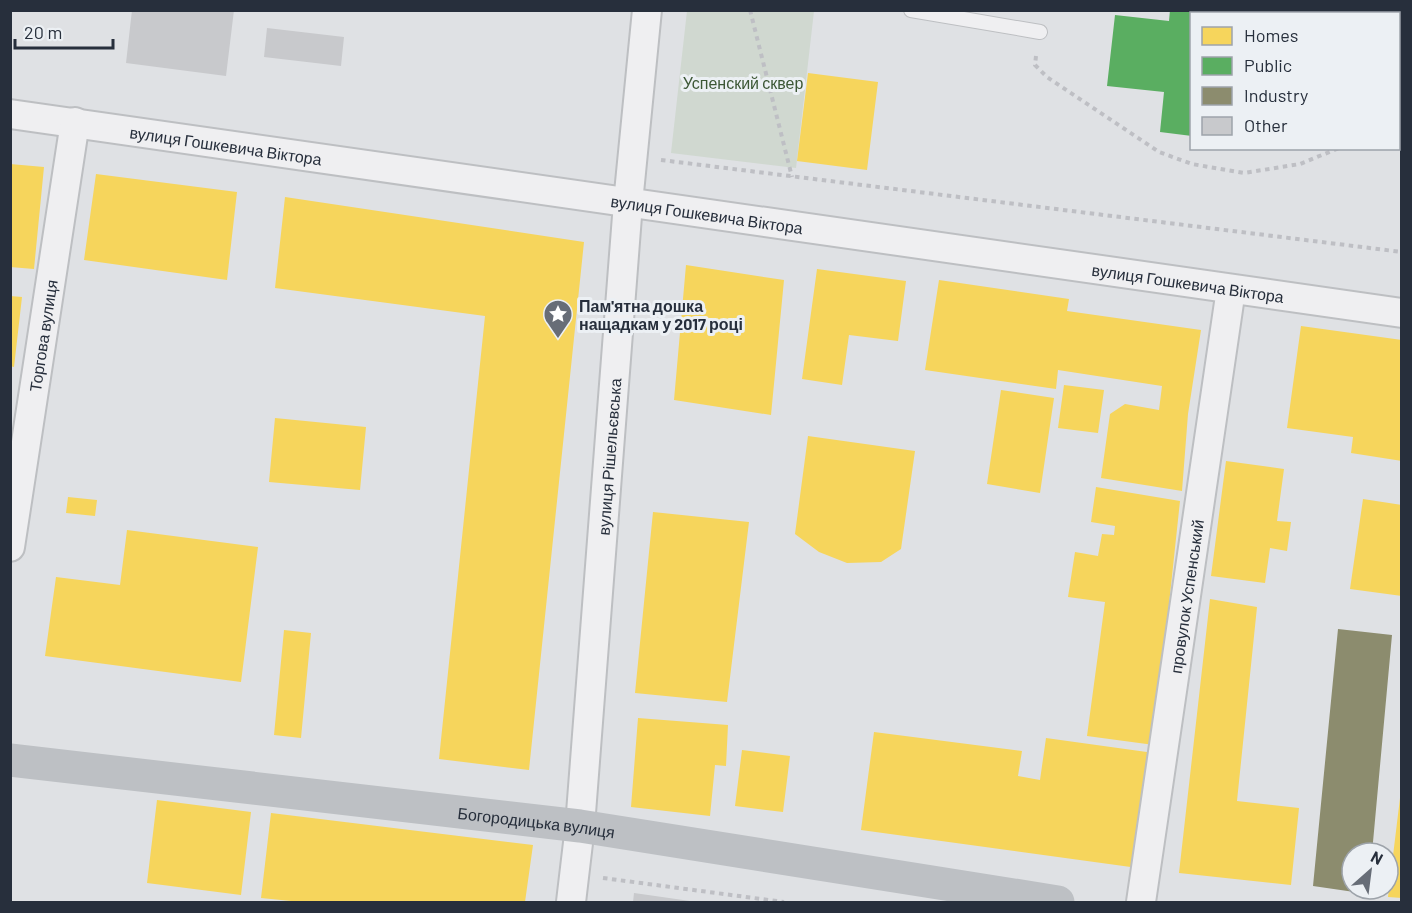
<svg xmlns="http://www.w3.org/2000/svg" width="1412" height="913" viewBox="0 0 1412 913" font-family="Barlow,sans-serif">
<style>
.green{fill:#d0d8d0}
.homes{fill:#f6d55c}
.public{fill:#5aae61}
.industry{fill:#8c8c6e}
.building{fill:#c8c9cc}
.lines{fill:none;stroke-linecap:round;stroke-linejoin:round}
.lane-casing{stroke:#bdbfc2;stroke-width:16}
.street-casing{stroke:#bdbfc2;stroke-width:32}
.path{stroke:#bebfc4;stroke-width:4;stroke-dasharray:4.5 4.5;stroke-linecap:butt}
.lane{stroke:#efeff1;stroke-width:14}
.street{stroke:#efeff1;stroke-width:28}
.secondary{stroke:#bdc0c4;stroke-width:33}
.labels{text-anchor:middle;dominant-baseline:central;stroke-width:6;stroke-linejoin:round;paint-order:stroke}
.park-label{font-size:16px;fill:#3c5735;stroke:#ecf0f4}
.street-label{font-size:16px;fill:#272f3c;stroke:#ecf0f4}
.poi-label{font-size:16px;font-weight:bold;fill:#272f3c;stroke:#ecf0f4;text-anchor:start}
</style>
<rect width="100%" height="100%" fill="#dfe1e4"/>
<path class="green" d="M 687,11 L 814,11 L 796,168 L 671,153 Z"/>
<path class="homes" d="M 808,73 L 878,82 L 867,170 L 797,161 Z
M 10,164 L 44,167 L 34,269 L 10,267 Z
M 96,174 L 237,192 L 227,280 L 84,260 Z
M 285,197 L 584,242 L 529,770 L 439,759 L 485,316 L 275,288 Z
M 686,265 L 784,280 L 771,415 L 674,400 Z
M 817,269 L 906,281 L 898,341 L 849,335 L 842,385 L 802,379 Z
M 939,280 L 1069,299 L 1067,311 L 1201,330 L 1188,414 L 1182,491 L 1101,478 L 1110,414 L 1125,404 L 1159,410 L 1162,386 L 1058,370 L 1056,389 L 925,370 Z
M 10,296 L 22,297 L 14,367 L 10,366 Z
M 1301,326 L 1402,340 L 1402,461 L 1351,453 L 1353,437 L 1287,428 Z
M 1064,385 L 1104,390 L 1098,433 L 1058,428 Z
M 1001,390 L 1054,398 L 1040,493 L 987,484 Z
M 275,418 L 366,427 L 360,490 L 269,482 Z
M 808,436 L 915,451 L 901,549 L 881,562 L 847,563 L 819,552 L 795,534 Z
M 1226,461 L 1284,469 L 1277,521 L 1291,522 L 1287,551 L 1270,548 L 1265,583 L 1211,576 Z
M 1096,487 L 1180,501 L 1154,745 L 1087,736 L 1105,602 L 1068,597 L 1075,552 L 1098,556 L 1102,534 L 1114,535 L 1115,526 L 1091,522 Z
M 68,497 L 97,500 L 95,516 L 66,513 Z
M 1363,499 L 1402,505 L 1402,596 L 1350,589 Z
M 653,512 L 749,522 L 727,702 L 635,693 Z
M 127,530 L 258,547 L 241,682 L 45,656 L 56,577 L 120,585 Z
M 1210,599 L 1257,607 L 1237,801 L 1299,808 L 1291,885 L 1179,873 Z
M 284,630 L 311,633 L 301,738 L 274,735 Z
M 638,718 L 728,725 L 726,766 L 715,765 L 710,816 L 631,807 Z
M 874,732 L 1022,751 L 1018,776 L 1040,780 L 1046,738 L 1154,753 L 1138,868 L 861,830 Z
M 742,750 L 790,756 L 783,812 L 735,806 Z
M 1400,798 L 1402,798 L 1402,898 L 1388,897 Z
M 157,800 L 251,812 L 241,895 L 147,883 Z
M 271,813 L 533,845 L 525,902 L 301,902 L 261,898 Z"/>
<path class="public" d="M 1170,10 L 1282,10 L 1281,14 L 1192,14 L 1192,136 L 1160,132 L 1164,92 L 1107,86 L 1115,15 L 1169,21 Z"/>
<path class="industry" d="M 1338,629 L 1392,635 L 1372,853 L 1352,853 L 1352,889 L 1368,889 L 1368,894 L 1313,886 Z"/>
<path class="building" d="M 132,10 L 234,10 L 226,76 L 126,63 Z
M 267,28 L 344,37 L 341,66 L 264,57 Z
M 634,893 L 690,901 L 690,902 L 633,902 Z"/>
<g class="lines">
<g class="lane-casing">
<path id="lane" d="M 911,10 L 1040,32"/>
</g>
<g class="street-casing">
<g id="street">
<path id="s1" d="M 10,114 L 1402,313"/>
<path id="s2" d="M 10,547 L 75,122"/>
<path id="s3" d="M 571,902 L 580,826 L 628,203 L 647,10"/>
<path id="s4" d="M 1141,902 L 1231,289"/>
</g>
</g>
<path class="path" d="M 750,10 L 792,177
M 1358,10 L 1360,14
M 1036,56 L 1035,65 L 1047,77 L 1159,152 L 1192,164 L 1244,173 L 1300,164 L 1339,148
M 661,160 L 1402,252
M 603,878 L 784,902"/>
<use href="#lane" class="lane"/>
<use href="#street" class="street"/>
<path class="secondary" id="s5" d="M 10,760 L 580,826 L 1058,902"/>
</g>
<defs>
<g id="sight-pin" transform="scale(1.5)"><path d="M0 17L-7.5 6A9.5 9.5 0 1 1 7.5 6Z" fill="#676d77" stroke="#ecf0f4"/><path d="M0-6L1.8-2.2L6-1.7L2.9 1.2L3.7 5.4L0 3.3L-3.7 5.4L-2.9 1.2L-6-1.7L-1.8-2.2Z" fill="#fff"/></g>
</defs>
<g fill-rule="evenodd">
<use href="#sight-pin" x="558" y="314"/>
</g>
<g class="labels">
<g class="park-label">
<text x="743" y="82">Успенский сквер</text>
</g>
<g class="street-label">
<text stroke="none"><textPath href="#s1" startOffset="218">вулиця Гошкевича Віктора</textPath></text>
<text stroke="none"><textPath href="#s1" startOffset="704">вулиця Гошкевича Віктора</textPath></text>
<text stroke="none"><textPath href="#s1" startOffset="1190">вулиця Гошкевича Віктора</textPath></text>
<text stroke="none"><textPath href="#s2" startOffset="214">Торгова вулиця</textPath></text>
<text stroke="none"><textPath href="#s3" startOffset="447">вулиця Рішельєвська</textPath></text>
<text stroke="none"><textPath href="#s4" startOffset="309">провулок Успенський</textPath></text>
<text stroke="none"><textPath href="#s5" startOffset="530">Богородицька вулиця</textPath></text>
</g>
<g class="poi-label">
<text x="579" y="305">Пам'ятна дошка<tspan x="579" dy="18">нащадкам у 2017 році</tspan></text>
</g>
</g>
<rect width="1412" height="913" fill="none" stroke="#272f3c" stroke-width="24"/>
<rect x="1190" y="12" width="210" height="138" fill="#ecf0f4" stroke="#9da3aa" stroke-width="1.5"/>
<rect x="1202" y="27" width="30" height="18" fill="#f6d55c" stroke="#9da3aa" stroke-width="1.5"/>
<text x="1244" y="42" font-size="18" fill="#272f3c">Homes</text>
<rect x="1202" y="57" width="30" height="18" fill="#5aae61" stroke="#9da3aa" stroke-width="1.5"/>
<text x="1244" y="72" font-size="18" fill="#272f3c">Public</text>
<rect x="1202" y="87" width="30" height="18" fill="#8c8c6e" stroke="#9da3aa" stroke-width="1.5"/>
<text x="1244" y="102" font-size="18" fill="#272f3c">Industry</text>
<rect x="1202" y="117" width="30" height="18" fill="#c8c9cc" stroke="#9da3aa" stroke-width="1.5"/>
<text x="1244" y="132" font-size="18" fill="#272f3c">Other</text>
<g transform="translate(1370 871) rotate(28)"><circle r="28" fill="#ecf0f4" stroke="#9da3aa" stroke-width="1.5"/>
<path d="M0-4.5L10 22L0 15L-10 22Z" fill="#676d77"/>
<text y="-9" font-size="16" font-weight="bold" text-anchor="middle" fill="#272f3c">N</text>
</g>
<path d="M15 39v9h98v-9" fill="none" stroke="#272f3c" stroke-width="3"/>
<text x="24" y="39" font-size="18" fill="#272f3c" stroke="#ecf0f4" stroke-width="4.5" paint-order="stroke">20 m</text>
</svg>
